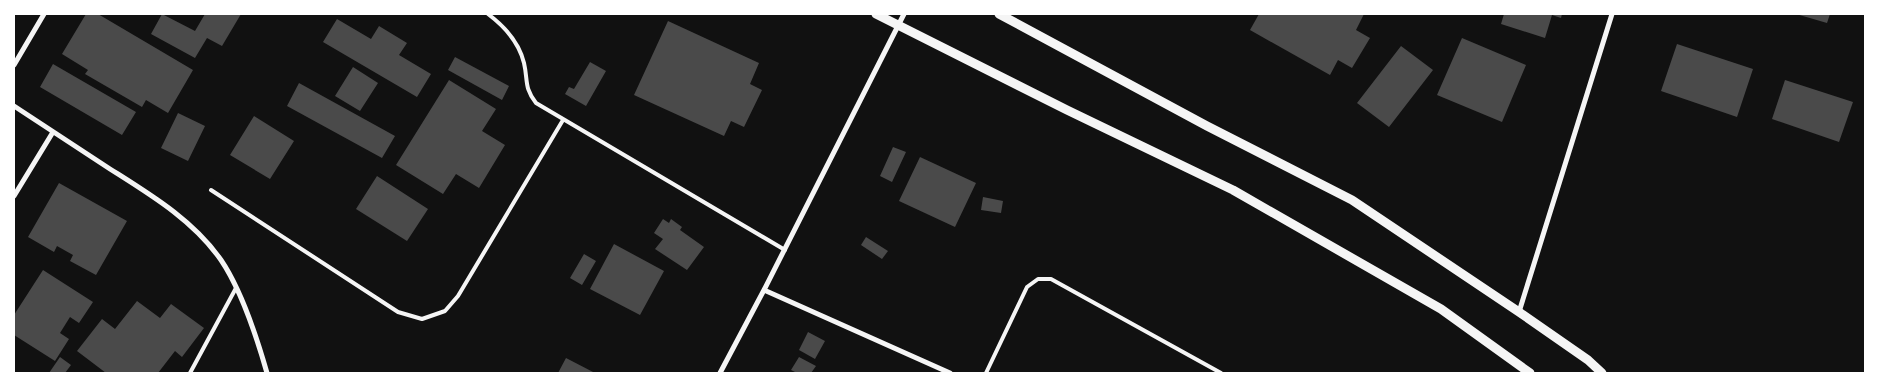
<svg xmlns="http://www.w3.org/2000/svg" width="1879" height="387" viewBox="0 0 1879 387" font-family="Literata,serif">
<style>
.building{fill:#4a4a4a}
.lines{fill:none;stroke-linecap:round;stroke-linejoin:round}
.service{stroke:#f5f5f5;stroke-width:4}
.minor{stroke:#f5f5f5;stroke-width:5}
.tertiary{stroke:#f5f5f5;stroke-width:9}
</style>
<rect width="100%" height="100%" fill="#111"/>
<path class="building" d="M 86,14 L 98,14 L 193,70 L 168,113 L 146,100 L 142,107 L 85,74 L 88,70 L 62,54 Z
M 162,14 L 195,31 L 205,14 L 241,14 L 222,46 L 207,38 L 195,58 L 151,34 Z
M 1259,14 L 1364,14 L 1356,30 L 1370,38 L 1352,68 L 1338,60 L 1330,75 L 1250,30 Z
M 1504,14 L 1562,14 L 1561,18 L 1552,15 L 1545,38 L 1501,24 Z
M 1796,14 L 1830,14 L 1827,23 Z
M 337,19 L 371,39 L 379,26 L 407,43 L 399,55 L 431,74 L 417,97 L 323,42 Z
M 668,21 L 759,63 L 750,84 L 762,90 L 744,127 L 731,121 L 724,136 L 634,95 Z
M 1462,38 L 1526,65 L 1502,122 L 1437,95 Z
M 1677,44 L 1753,69 L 1737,117 L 1661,91 Z
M 1401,46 L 1433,70 L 1389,127 L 1357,103 Z
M 455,57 L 509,86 L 502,100 L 448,70 Z
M 590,62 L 606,71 L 586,106 L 565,94 L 569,87 L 574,89 Z
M 53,64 L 136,112 L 122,135 L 40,87 Z
M 353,67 L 378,83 L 360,111 L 335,96 Z
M 449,80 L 496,109 L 482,131 L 505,145 L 479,188 L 456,174 L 443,194 L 396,165 Z
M 1785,80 L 1853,102 L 1839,142 L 1772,119 Z
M 299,83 L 395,136 L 382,158 L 287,106 Z
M 178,113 L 205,126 L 188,161 L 161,148 Z
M 254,116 L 294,141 L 270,179 L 230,155 Z
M 893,147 L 906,152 L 892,182 L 880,176 Z
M 920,157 L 976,183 L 955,227 L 899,201 Z
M 377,176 L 428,209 L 407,241 L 356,209 Z
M 59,183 L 127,221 L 96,275 L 70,261 L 73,255 L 57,246 L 54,252 L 28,237 Z
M 983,197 L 1003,201 L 1001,213 L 981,210 Z
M 663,219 L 669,223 L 671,219 L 682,227 L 680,230 L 704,247 L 687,270 L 655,249 L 663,239 L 654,233 Z
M 866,237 L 888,251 L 882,259 L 861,245 Z
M 614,244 L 664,271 L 640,315 L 590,289 Z
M 584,254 L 596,261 L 582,285 L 570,278 Z
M 43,270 L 93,302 L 79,323 L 70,317 L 60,333 L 69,339 L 55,361 L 14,335 L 14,315 Z
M 137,301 L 160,318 L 171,304 L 204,328 L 182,357 L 175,351 L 158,373 L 106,373 L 77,351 L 102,319 L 115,329 Z
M 808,332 L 825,341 L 815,359 L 799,350 Z
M 60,357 L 71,365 L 65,373 L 49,373 Z
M 799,357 L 816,366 L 811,373 L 797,373 L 791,370 Z
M 566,358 L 595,373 L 558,373 Z"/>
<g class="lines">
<path class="service" d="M 488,14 C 504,26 519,42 524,63 C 528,80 524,88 536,103 L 785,250
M 211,190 L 398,312 L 422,319 L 445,311 L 458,296 L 563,120
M 190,373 L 236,288
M 986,373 L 1027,287 L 1038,279 L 1051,279 L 1221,373"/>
<path class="minor" d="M 14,65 L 44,14
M 14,106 C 46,127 78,148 110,169 C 151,195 193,220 221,260 C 242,291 257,338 267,373
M 14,196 L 53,132
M 764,290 L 950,373
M 1519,312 L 1612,14
M 720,373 L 764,290 L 904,14"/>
<path class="tertiary" d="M 876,14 L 1067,110 L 1233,190 L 1441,309 L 1530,373
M 999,14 L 1207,126 L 1352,200 L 1519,312 L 1588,360 L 1602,373"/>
</g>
<rect width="1879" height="387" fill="none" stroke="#ffffff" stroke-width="30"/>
</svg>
